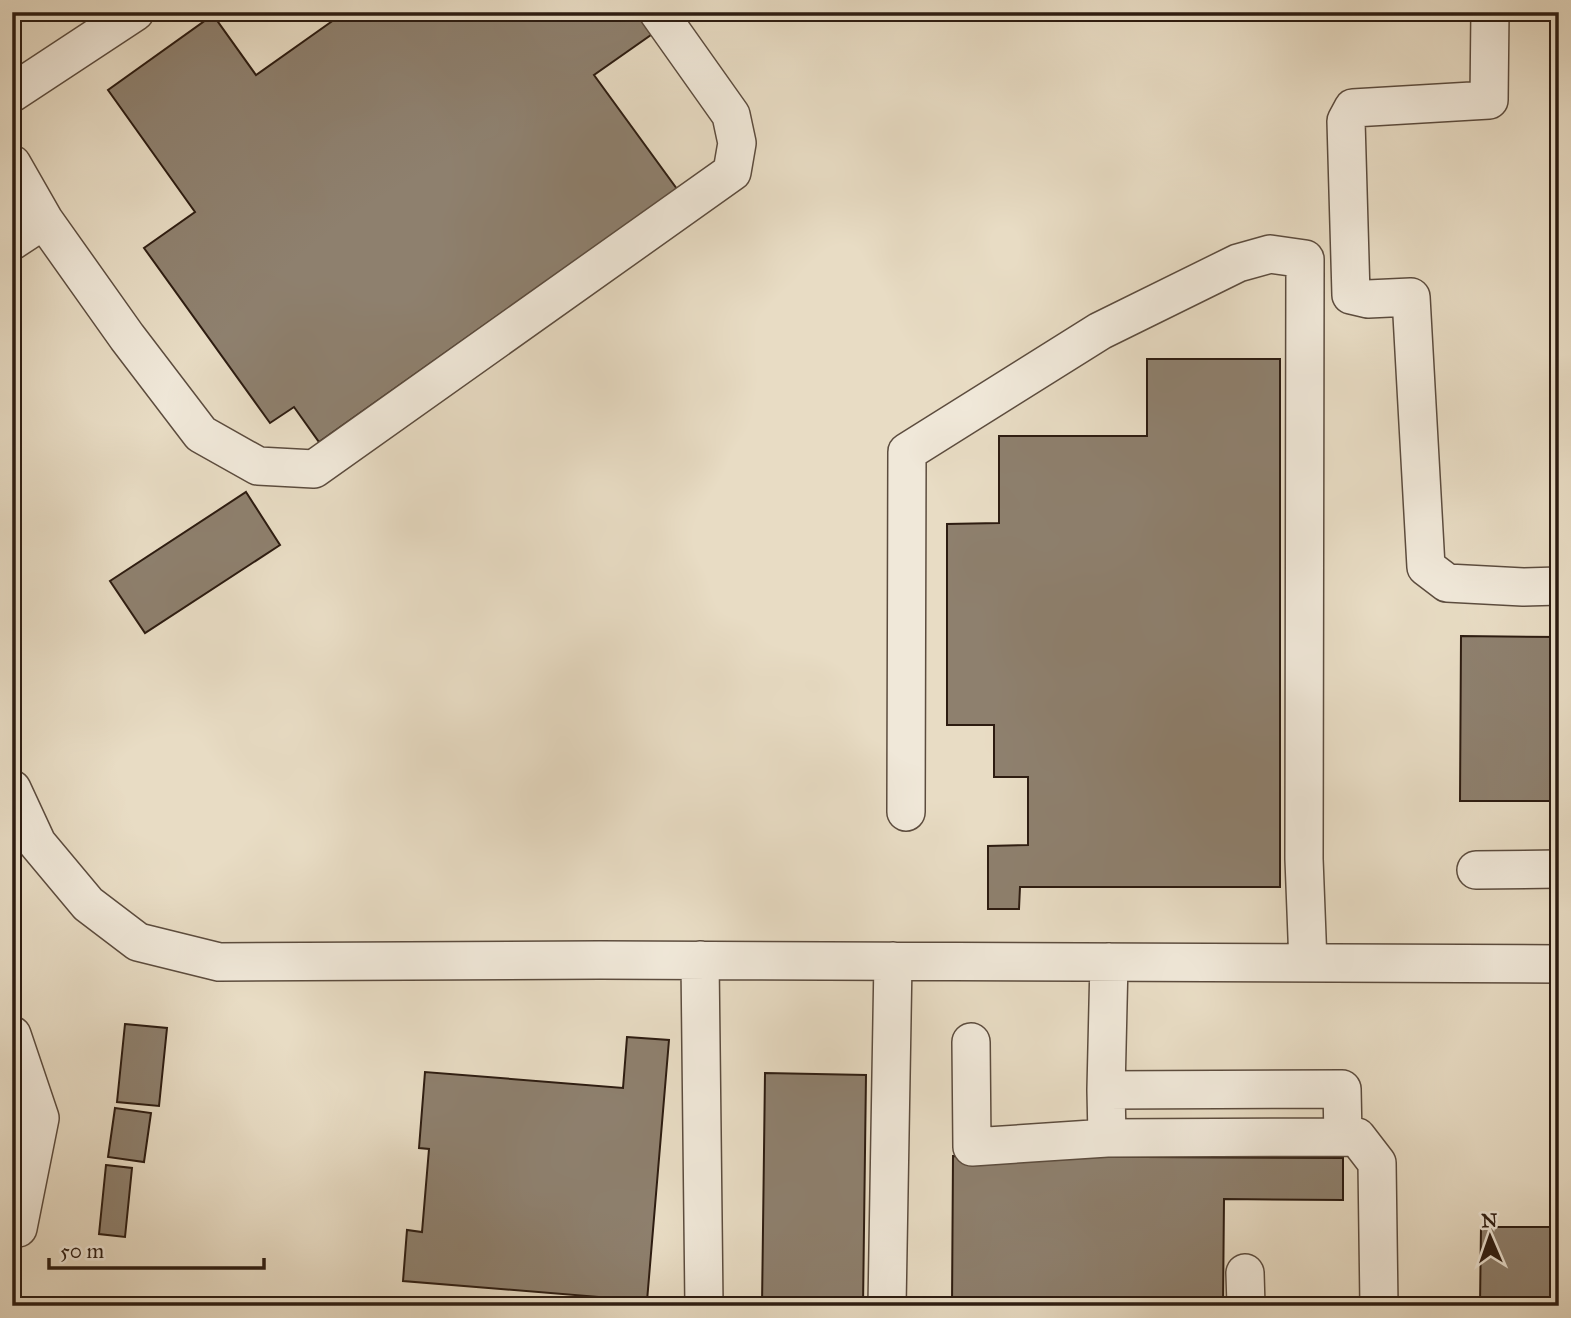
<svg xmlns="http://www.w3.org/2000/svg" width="1571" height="1318" viewBox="0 0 1571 1318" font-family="'IM FELL Great Primer',serif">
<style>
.building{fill:#8e806e;stroke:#2d1c11;stroke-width:2}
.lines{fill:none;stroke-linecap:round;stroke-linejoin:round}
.minor-casing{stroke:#5c4c3e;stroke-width:40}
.minor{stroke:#f0e8d9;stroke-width:37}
</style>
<rect width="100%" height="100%" fill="#e8dcc4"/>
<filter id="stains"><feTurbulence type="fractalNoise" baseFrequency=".00286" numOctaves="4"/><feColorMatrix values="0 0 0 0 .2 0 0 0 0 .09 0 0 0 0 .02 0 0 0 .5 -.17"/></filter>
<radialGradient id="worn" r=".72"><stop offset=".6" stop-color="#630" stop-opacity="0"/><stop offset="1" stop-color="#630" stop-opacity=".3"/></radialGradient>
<path class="building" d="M 335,12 L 645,12 L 658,30 L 594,75 L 677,189 L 319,442 L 294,407 L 270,423 L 144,248 L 195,212 L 108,90 L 213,15 L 256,75 L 338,17 Z
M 1147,359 L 1280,359 L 1280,887 L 1020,887 L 1019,909 L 988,909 L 988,846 L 1028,845 L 1028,777 L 994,777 L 994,725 L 947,725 L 947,524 L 999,523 L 999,436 L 1147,436 Z
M 246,492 L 280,545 L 145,633 L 110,581 Z
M 1461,636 L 1559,637 L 1559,801 L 1460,801 Z
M 125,1024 L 167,1028 L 159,1106 L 117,1102 Z
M 627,1037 L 669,1040 L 647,1301 L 403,1281 L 407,1230 L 422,1232 L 429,1149 L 419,1148 L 425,1072 L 623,1088 Z
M 765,1073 L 866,1075 L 863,1306 L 762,1306 Z
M 115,1108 L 151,1113 L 144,1162 L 108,1157 Z
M 953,1156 L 1343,1158 L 1343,1200 L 1224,1199 L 1223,1306 L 952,1306 Z
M 106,1165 L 132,1168 L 125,1237 L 99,1234 Z
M 1481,1227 L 1559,1227 L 1559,1306 L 1480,1306 Z"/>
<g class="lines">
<g class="minor-casing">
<path id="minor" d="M 1490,12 L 1489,100 L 1353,108 L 1346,121 L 1351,295 L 1368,299 L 1411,297 L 1426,567 L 1447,583 L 1523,587 L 1559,586
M 12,93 L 135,12
M 12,164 L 44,220
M 12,241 L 44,220 L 127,337 L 201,434 L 258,466 L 314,469 L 732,172 L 737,143 L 731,115 L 658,12
M 12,789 L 37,843 L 88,904 L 138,942 L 219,962 L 600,960 L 1559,964
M 906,812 L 907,452 L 1100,331 L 1238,263 L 1270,254 L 1305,259 L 1304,859 L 1308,963
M 1476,870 L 1559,869
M 700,960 L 704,1306
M 12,1035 L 40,1118 L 18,1228
M 971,1042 L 972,1147 L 1107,1138 L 1106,1090 L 1109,962
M 1106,1090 L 1342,1089 L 1343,1137
M 1107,1138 L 1357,1137 L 1377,1163 L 1379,1306
M 1245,1273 L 1246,1306
M 887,1306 L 893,961"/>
</g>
<use href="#minor" class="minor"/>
</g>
<rect width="1571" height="1318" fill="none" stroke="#e8dcc4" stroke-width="42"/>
<rect x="14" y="14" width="1543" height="1290" fill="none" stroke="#2d1c11" stroke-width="3.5"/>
<rect x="21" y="21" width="1529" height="1276" fill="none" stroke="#2d1c11" stroke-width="2"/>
<g transform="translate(1490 1237) rotate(358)" stroke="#f0e8d9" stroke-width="5" paint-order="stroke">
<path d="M0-5L12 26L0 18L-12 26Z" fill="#2d1c11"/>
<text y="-10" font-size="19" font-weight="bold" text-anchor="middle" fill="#2d1c11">N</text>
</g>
<path d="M49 1258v10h215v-10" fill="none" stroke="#2d1c11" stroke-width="3.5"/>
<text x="60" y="1258" font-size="21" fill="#2d1c11" stroke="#f0e8d9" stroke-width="5" paint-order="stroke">50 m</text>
<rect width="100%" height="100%" filter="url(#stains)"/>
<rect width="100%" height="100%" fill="url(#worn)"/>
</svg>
